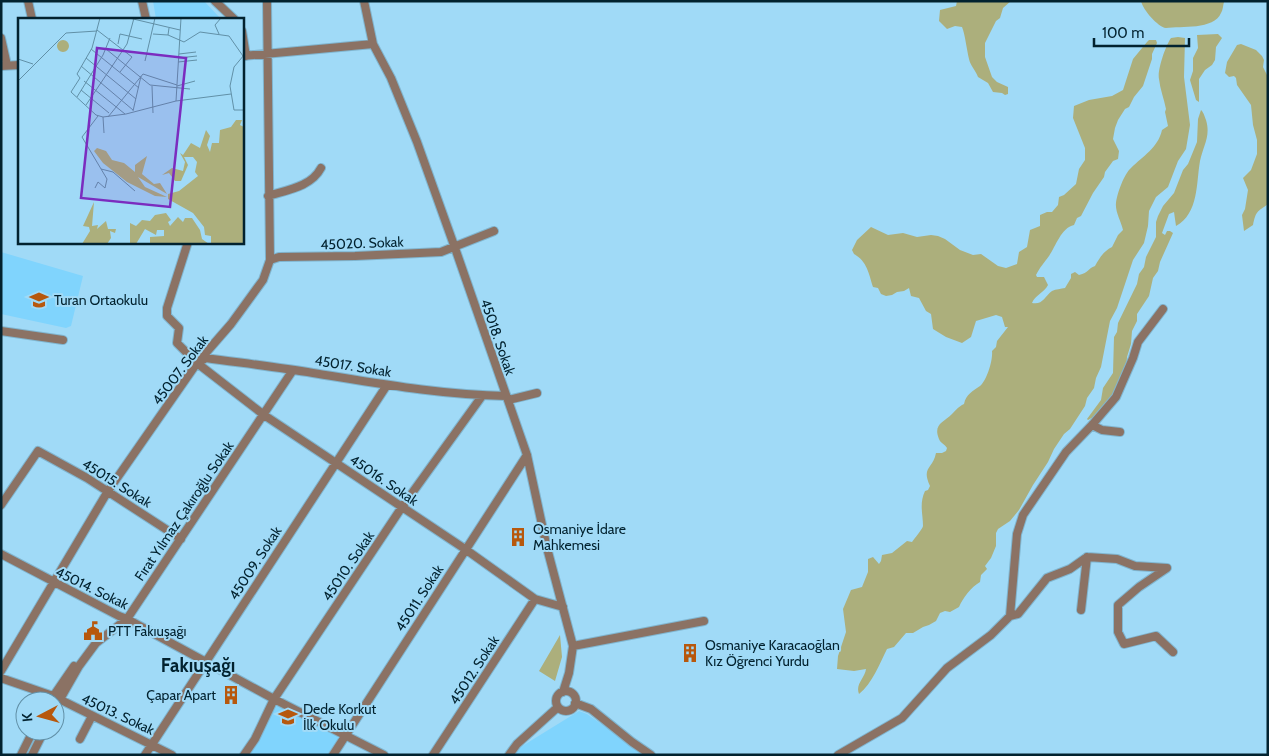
<svg xmlns="http://www.w3.org/2000/svg" width="1269" height="756" viewBox="0 0 1269 756" font-family="Cabin,sans-serif">
<style>
.built{fill:#80d4fd}
.green{fill:#acaf7c}
.lines{fill:none;stroke-linecap:round;stroke-linejoin:round}
.minor-casing{stroke:#80b5cf;stroke-width:10}
.minor{stroke:#8b7264;stroke-width:8}
.labels{text-anchor:middle;dominant-baseline:central;stroke-width:4;stroke-linejoin:round;paint-order:stroke}
.street-label{font-size:14px;fill:#02222f;stroke:#a0daf7}
.poi-label{font-size:14px;fill:#02222f;stroke:#a0daf7;text-anchor:start}
.district-label{font-size:19px;font-weight:bold;fill:#02222f;stroke:#a0daf7}
.inset-road{fill:none;stroke:#6190a7;stroke-width:1}
.view{fill:#7b2cbf;fill-opacity:0.15;stroke:#7b2cbf;stroke-width:2.5}
.inset-edge{fill:none;stroke:#02222f;stroke-width:2.5}
</style>
<rect width="100%" height="100%" fill="#a0daf7"/>
<path class="built" d="M 153,1 L 204,1 L 221,19 L 156,19 Z
M 1,252 L 83,276 L 71,326 L 66,328 L 1,314 Z
M 274,699 L 345,736 L 333,755 L 244,755 Z
M 579,711 L 587,714 L 646,755 L 514,755 L 519,748 Z"/>
<path class="green" d="M 957,1 L 1011,1 L 1003,8 L 1000,18 L 996,21 L 985,43 L 985,57 L 992,77 L 997,82 L 1008,87 L 1008,94 L 1005,95 L 1002,93 L 993,92 L 988,83 L 978,77 C 976,71 970,65 969,59 C 967,51 965,34 962,27 L 955,26 L 947,29 L 939,21 L 940,10 L 956,6 Z
M 1141,1 L 1224,1 L 1224,2 C 1223,5 1223,10 1221,13 C 1214,30 1181,26 1166,28 C 1158,27 1143,10 1141,1 Z
M 1218,34 L 1222,38 L 1216,47 L 1215,60 L 1212,65 L 1205,70 L 1199,79 L 1199,102 L 1196,100 L 1190,80 L 1193,71 L 1193,58 L 1198,48 L 1197,35 Z
M 1178,37 L 1185,38 L 1184,77 L 1190,125 L 1186,149 L 1178,161 L 1168,187 L 1156,197 L 1149,211 L 1148,226 L 1144,243 L 1133,260 L 1117,308 L 1110,321 L 1101,367 L 1096,378 L 1094,388 L 1087,398 L 1085,406 L 1070,429 L 1064,434 L 1054,449 L 1048,462 L 1033,485 L 1019,510 L 1010,521 L 998,529 L 996,533 L 996,546 L 991,558 L 985,566 L 987,569 L 981,575 L 980,582 C 971,587 963,598 959,607 L 950,612 L 945,611 L 940,613 L 936,621 L 929,625 L 923,627 L 913,633 L 906,633 L 894,647 L 887,649 C 880,663 872,684 859,694 C 855,684 865,678 866,669 L 854,671 L 837,669 L 838,656 L 846,632 L 843,609 L 851,590 L 862,587 L 868,572 L 868,559 L 873,557 L 879,564 L 881,561 L 882,555 L 892,553 L 907,541 L 912,542 C 914,539 923,528 923,526 C 923,514 919,504 925,491 L 928,490 L 930,486 C 921,467 933,469 936,453 L 942,453 L 946,451 L 947,448 C 945,444 940,443 939,439 C 933,424 943,423 952,414 C 957,409 958,407 964,404 C 966,394 973,391 980,386 C 987,380 993,360 992,351 L 996,347 L 997,341 L 1008,327 L 1005,327 L 1002,317 L 996,315 L 976,321 L 971,337 L 962,343 L 946,337 L 933,329 L 931,314 L 926,311 L 919,298 L 911,296 L 909,288 L 904,291 L 897,292 L 892,295 L 886,296 L 881,294 L 878,288 L 873,287 C 869,274 867,261 854,254 L 852,250 L 857,240 L 871,227 L 888,235 L 903,233 L 917,237 L 931,235 L 938,236 L 945,239 L 960,250 L 973,255 L 981,254 L 998,266 L 1006,268 L 1017,264 L 1019,252 L 1027,247 L 1030,230 L 1040,226 L 1040,215 L 1047,212 L 1052,212 L 1058,205 L 1059,197 L 1064,195 L 1076,184 L 1079,169 L 1085,160 L 1085,148 L 1073,118 L 1074,106 L 1089,100 L 1112,96 L 1123,90 L 1133,59 L 1147,42 L 1149,40 L 1156,40 L 1157,43 L 1152,54 L 1152,59 L 1143,86 L 1134,97 L 1129,107 L 1125,109 L 1118,120 L 1115,128 L 1113,139 L 1119,151 L 1118,159 L 1113,161 L 1105,172 L 1104,177 L 1093,193 L 1081,216 L 1077,218 L 1074,225 C 1061,228 1056,246 1049,256 C 1044,263 1040,267 1036,275 L 1037,277 L 1044,277 L 1048,285 C 1044,293 1035,295 1032,303 C 1043,305 1044,297 1052,291 C 1056,289 1061,289 1065,288 L 1071,278 L 1071,274 L 1075,272 L 1079,275 C 1089,273 1088,268 1095,266 C 1100,257 1104,251 1112,247 L 1118,235 L 1123,230 C 1121,221 1115,212 1116,203 C 1117,194 1124,174 1131,168 C 1143,156 1158,148 1162,130 L 1168,126 L 1165,112 L 1166,109 C 1164,99 1160,89 1159,79 C 1157,70 1166,45 1171,38 Z
M 1241,44 L 1256,50 L 1262,56 L 1264,60 L 1263,67 L 1267,75 L 1268,84 L 1268,204 C 1257,212 1256,211 1253,225 L 1244,231 L 1242,215 L 1245,209 L 1248,190 L 1243,178 L 1251,170 L 1257,154 L 1257,140 L 1253,125 L 1251,105 L 1237,85 L 1236,78 L 1234,76 L 1229,77 L 1225,73 L 1227,62 L 1237,45 Z
M 1201,110 C 1204,113 1204,115 1206,120 C 1211,136 1203,146 1200,161 C 1196,184 1199,213 1176,226 L 1174,212 L 1169,214 L 1162,233 L 1165,235 L 1167,231 L 1170,231 L 1173,233 L 1160,262 L 1158,271 L 1153,278 L 1149,296 L 1137,314 L 1137,321 L 1132,331 L 1131,344 L 1127,357 L 1126,371 L 1110,399 L 1097,415 L 1088,420 L 1087,419 L 1101,400 L 1103,388 L 1113,373 L 1114,337 L 1117,332 L 1118,323 L 1137,284 L 1139,274 L 1144,267 L 1146,257 L 1156,237 L 1156,222 L 1158,216 L 1163,206 L 1174,193 L 1183,170 L 1188,164 L 1197,142 L 1198,119 Z
M 560,635 L 562,657 L 555,681 L 539,671 Z"/>
<g class="lines">
<g class="minor-casing">
<path id="minor" d="M 28,1 L 32,19
M 142,1 L 146,19
M 215,1 L 234,19
M 364,1 L 373,44 L 391,78 L 417,142 L 455,248 L 527,455 L 547,548 L 573,646 L 569,673 L 563,692
M 242,31 L 246,56
M 1,38 L 7,65
M 242,56 L 373,44
M 1,66 L 19,65
M 268,196 C 287,190 311,187 321,168
M 188,242 L 167,308 L 167,316 L 179,328 L 177,343 L 197,363 L 264,415 L 465,549 L 535,599 L 563,607
M 270,260 L 279,257 L 355,256 L 441,252 L 494,231
M 1,331 L 63,340
M 201,361 L 206,358 C 242,363 277,367 313,373 C 376,383 441,395 506,396
M 508,400 L 537,393
M 1092,425 L 1102,430 L 1120,432
M 1,505 L 38,451 L 87,478 L 181,539
M 1,554 L 119,616 L 127,619 L 274,699 L 384,755
M 1081,610 L 1087,557
M 1010,616 L 1017,534 L 1023,515 L 1066,452 L 1092,425 L 1116,397 L 1133,358 L 1138,342 L 1163,309
M 573,646 L 704,621
M 1,671 L 108,491 L 197,363 L 231,324 L 263,280 L 270,260 L 267,1
M 1,678 L 53,696 L 172,755
M556 701a10 10 0 1 1 20 0a10 10 0 1 1-20 0Z
M 50,701 L 74,666
M 575,703 L 591,709 L 632,742 L 651,755
M 55,708 L 79,666 L 96,643 L 127,619 L 293,370
M 80,739 L 92,716
M 21,755 L 33,731
M 32,755 L 44,731
M 145,755 L 387,385
M 244,755 L 255,739 L 274,699 L 402,507 L 482,396
M 333,755 L 527,455
M 433,755 L 535,599
M 509,755 L 517,744 L 558,707
M 838,755 L 902,718 L 947,668 L 991,635 L 1010,616 L 1018,614 L 1047,578 L 1070,569 L 1087,557 L 1117,559 L 1135,566 L 1167,568 L 1139,587 L 1118,605 L 1118,632 L 1124,644 L 1156,636 L 1173,652"/>
</g>
<use href="#minor" class="minor"/>
</g>
<defs>
<g id="school-bare" transform="scale(1.5)"><path d="M0-5L7-2L0 1L-7-2ZM-4 1L0 2.5L4 1V4Q0 6-4 4Z" fill="#b7580d" stroke="#a0daf7" stroke-width="2.5" paint-order="stroke"/></g>
<g id="building-bare" transform="scale(1.5)"><path d="M-4-6H4V6H1V3H-1V6H-4ZM-2.5-4.3h1.7v1.8h-1.7ZM.8-4.3h1.7v1.8H.8ZM-2.5-1h1.7V.8h-1.7ZM.8-1h1.7V.8H.8Z" fill="#b7580d" stroke="#a0daf7" stroke-width="2.5" paint-order="stroke"/></g>
<g id="civic-bare" transform="scale(1.5)"><path d="M-.6-6.5H3V-4.5H.6V-3L4-1V1h2V6H-6V1h2V-1L-.6-3ZM-1.2 2.5V6h2.4V2.5Z" fill="#b7580d" stroke="#a0daf7" stroke-width="2.5" paint-order="stroke"/></g>
</defs>
<g fill-rule="evenodd">
<use href="#school-bare" x="39" y="300"/>
<use href="#building-bare" x="518" y="537"/>
<use href="#civic-bare" x="93" y="631"/>
<use href="#building-bare" x="690" y="653"/>
<use href="#building-bare" x="231" y="695"/>
<use href="#school-bare" x="288" y="717"/>
</g>
<g class="labels">
<g class="street-label">
<text transform="translate(362 243) rotate(-2)">45020. Sokak</text>
<text transform="translate(498 337) rotate(71)">45018. Sokak</text>
<text transform="translate(353 366) rotate(9)">45017. Sokak</text>
<text transform="translate(180 370) rotate(-53)">45007. Sokak</text>
<text transform="translate(384 480) rotate(34)">45016. Sokak</text>
<text transform="translate(117 483) rotate(32)">45015. Sokak</text>
<text transform="translate(184 511) rotate(-56)">Fırat Yılmaz Çakıroğlu Sokak</text>
<text transform="translate(255 563) rotate(-57)">45009. Sokak</text>
<text transform="translate(348 566) rotate(-56)">45010. Sokak</text>
<text transform="translate(92 588) rotate(26)">45014. Sokak</text>
<text transform="translate(419 598) rotate(-57)">45011. Sokak</text>
<text transform="translate(474 670) rotate(-57)">45012. Sokak</text>
<text transform="translate(118 714) rotate(25)">45013. Sokak</text>
</g>
<g class="poi-label">
<text x="54" y="300">Turan Ortaokulu</text>
<text x="533" y="529">Osmaniye İdare<tspan x="533" dy="16">Mahkemesi</tspan></text>
<text x="108" y="631">PTT Fakıuşağı</text>
<text x="705" y="645">Osmaniye Karacaoğlan<tspan x="705" dy="16">Kız Öğrenci Yurdu</tspan></text>
<text x="216" y="695" text-anchor="end">Çapar Apart</text>
<text x="303" y="709">Dede Korkut<tspan x="303" dy="16">İlk Okulu</tspan></text>
</g>
<g class="district-label">
<text x="198" y="665">Fakıuşağı</text>
</g>
</g>
<g transform="translate(18 18)">
<rect width="226" height="226" fill="#a0daf7"/>
<path d="M39 28a6 6 0 1 1 12 0a6 6 0 1 1-12 0ZM 218,102 L 224,102 L 222,107 L 226,109 L 226,226 L 193,226 L 193,218 L 187,217 L 186,209 L 175,195 L 150,181 L 150,176 L 161,173 L 180,158 L 177,154 L 179,144 L 175,139 L 166,139 L 170,147 L 163,163 L 157,163 L 151,155 L 144,157 L 154,150 L 165,153 L 167,144 L 162,135 L 165,137 L 173,125 L 182,130 L 188,112 L 192,118 L 189,127 L 192,134 L 194,125 L 201,125 L 202,112 L 213,109 ZM 79,130 L 88,133 L 94,142 L 106,145 L 117,154 L 117,147 L 129,138 L 124,156 L 136,166 L 142,165 L 149,176 L 120,159 L 127,169 L 149,179 L 137,178 L 109,164 L 85,145 L 76,133 ZM 76,184 L 74,208 L 80,207 L 79,211 L 88,203 L 90,211 L 98,211 L 97,215 L 92,213 L 93,220 L 89,226 L 64,226 L 72,213 L 71,209 L 65,208 ZM 148,195 L 153,202 L 150,204 L 152,208 L 160,199 L 165,204 L 167,200 L 174,200 L 182,212 L 184,221 L 191,226 L 132,226 L 132,219 L 146,218 L 146,212 L 139,212 L 138,217 L 127,211 L 118,226 L 112,226 L 112,205 L 118,208 L 124,202 L 132,203 L 137,197 Z" fill="#acaf7c"/>
<path class="inset-road" d="M 82,0 L 74,30 L 59,56 L 62,60 L 53,74 L 78,97 L 85,99 L 108,96 L 158,83 L 213,76M 111,0 L 162,12M 79,12 L 114,39 L 102,54M 135,16 L 150,17 L 151,10M 201,16 L 197,7 L 203,0M 150,17 L 166,24 L 182,14 L 211,18 L 225,38M 100,26 L 102,16 L 124,21M 73,31 L 121,70M 88,31 L 132,67 L 172,71M 161,36 L 178,34M 226,37 L 216,49 L 212,68 L 216,92 L 227,92M 68,40 L 118,81M 160,40 L 179,38M 0,41 L 15,46M 127,43 L 137,0M 160,44 L 179,42M 63,48 L 115,92M 0,63 L 48,15 L 79,13M 66,63 L 107,96M 134,68 L 135,95M 159,68 L 177,63M 63,72 L 91,95M 59,79 L 85,37 L 92,20M 158,83 L 163,0M 68,87 L 109,26 L 116,0M 115,93 L 123,58M 85,99 L 86,115M 90,99 L 125,56 L 159,67M 64,119 L 89,161 L 87,170 L 80,164 L 77,170M 64,119 L 80,98M 83,151 L 95,154 L 117,173"/>
<path class="view" d="M 79,30 L 168,40 L 152,189 L 63,180 Z"/>
<rect width="226" height="226" class="inset-edge"/>
</g>
<rect width="1269" height="756" fill="none" stroke="#02222f" stroke-width="5"/>
<g transform="translate(40 716) rotate(264)"><circle r="24" fill="#a0daf7" stroke="#6190a7"/>
<path d="M0-4L9 19L0 12L-9 19Z" fill="#b7580d"/>
<text y="-8" font-size="14" font-weight="bold" text-anchor="middle" fill="#02222f">K</text>
</g>
<path d="M1094 38v8h95v-8" fill="none" stroke="#02222f" stroke-width="2.5"/>
<text x="1102" y="38" font-size="15" fill="#02222f" stroke="#a0daf7" stroke-width="4" paint-order="stroke">100 m</text>
</svg>
